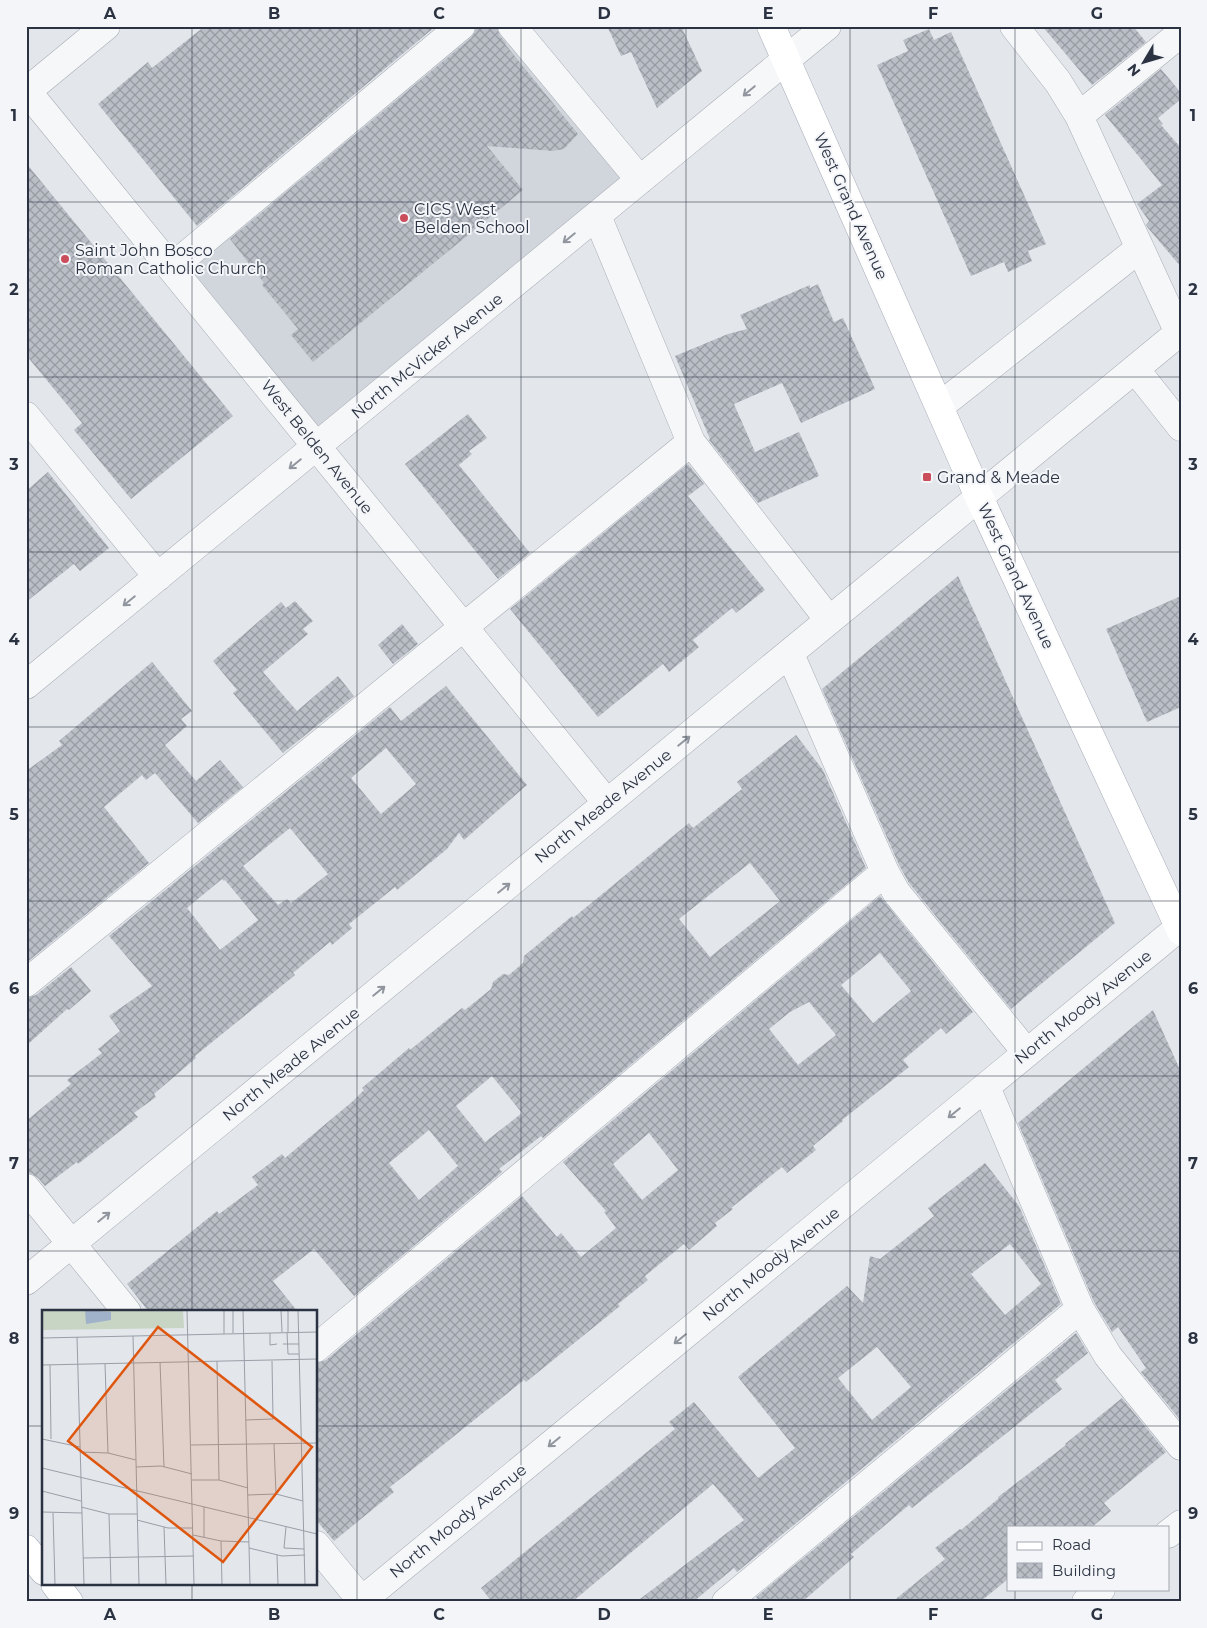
<svg xmlns="http://www.w3.org/2000/svg" width="1207" height="1628" viewBox="0 0 1207 1628" font-family="Montserrat,sans-serif">
<style>
.built{fill:#d1d5dc}
.building{fill:url(#building-cross-hatch);fill-rule:evenodd}
.lines{fill:none;stroke-linecap:round;stroke-linejoin:round}
.minor-casing{stroke:#a8adb5;stroke-width:29}
.major-casing{stroke:#a3aab6;stroke-width:29}
.minor{stroke:#f6f7f9;stroke-width:28}
.major{stroke:#fff;stroke-width:28}
.oneway{stroke:#90959e}
.grid{fill:none;stroke:#2b3342;stroke-width:1;stroke-opacity:0.55}
.poi-dot{fill:#ca4d5b;stroke:#f3f5f8;stroke-width:2}
.labels{text-anchor:middle;dominant-baseline:central;stroke-width:4;stroke-linejoin:round;paint-order:stroke}
.street-label{font-size:16px;fill:#2b3342;stroke:#f3f5f8}
.poi-label{font-size:16px;fill:#2b3342;stroke:#f3f5f8;text-anchor:start}
.inset-road{fill:none;stroke:#999ea7;stroke-width:1}
.view{fill:#df570f;fill-opacity:0.15;stroke:#df570f;stroke-width:2.5}
.inset-edge{fill:none;stroke:#2b3342;stroke-width:2.5}
.neatline{fill:none;stroke:#2b3342;stroke-width:2}
.grid-label{font-size:16px;text-anchor:middle;font-weight:bold;fill:#2b3342}
</style>
<defs>
<pattern id="building-cross-hatch" width="8" height="8" patternUnits="userSpaceOnUse" patternTransform="scale(1.25)"><rect width="8" height="8" fill="#babfc7"/><path d="M0 0l8 8M0 8l8-8" fill="none" stroke="#979ca3"/></pattern>
</defs>
<rect width="100%" height="100%" fill="#e3e6eb"/>
<path class="built" d="M 470,26 L 503,26 L 625,174 L 318,427 L 183,262 Z"/>
<path class="building" d="M 205,26 L 436,26 L 197,226 L 98,104 L 148,62 L 152,68 Z
M 476,26 L 497,26 L 500,36 L 506,43 L 505,44 L 578,134 L 564,149 L 553,151 L 487,146 L 523,190 L 313,362 L 291,335 L 298,329 L 262,285 L 264,283 L 230,239 L 471,38 L 475,32 Z
M 607,26 L 691,26 L 683,30 L 702,71 L 657,108 L 631,52 L 621,56 Z
M 1042,26 L 1133,26 L 1146,42 L 1092,85 Z
M 929,29 L 934,40 L 951,32 L 1046,244 L 1028,251 L 1032,261 L 1008,272 L 1004,262 L 971,276 L 877,65 L 908,51 L 903,40 Z
M 1161,69 L 1181,93 L 1181,99 L 1158,118 L 1163,124 L 1161,125 L 1181,148 L 1181,267 L 1148,228 L 1146,225 L 1149,221 L 1137,204 L 1162,185 L 1105,115 Z
M 26,163 L 233,416 L 131,499 L 74,430 L 82,423 L 26,355 Z
M 818,284 L 834,322 L 843,318 L 875,389 L 801,423 L 782,383 L 734,404 L 755,452 L 799,432 L 819,476 L 758,503 L 709,440 L 710,439 L 675,356 L 728,334 L 747,329 L 740,315 L 810,285 L 810,288 Z
M 468,414 L 487,438 L 469,451 L 472,454 L 459,465 L 530,553 L 498,579 L 405,464 Z
M 688,464 L 704,484 L 688,496 L 765,590 L 736,613 L 732,608 L 693,640 L 699,647 L 669,672 L 663,664 L 598,717 L 510,609 Z
M 48,472 L 109,548 L 80,571 L 74,564 L 26,602 L 26,491 Z
M 958,576 L 1115,923 L 1011,1009 L 909,883 L 899,865 L 822,689 Z
M 1181,596 L 1181,707 L 1147,722 L 1106,629 Z
M 295,601 L 313,621 L 303,629 L 308,634 L 263,672 L 297,711 L 338,676 L 354,696 L 283,753 L 233,693 L 237,690 L 213,661 L 281,602 L 286,608 Z
M 402,624 L 418,644 L 393,664 L 378,645 Z
M 152,662 L 192,711 L 181,719 L 187,726 L 165,745 L 196,781 L 220,760 L 243,787 L 198,823 L 155,773 L 146,780 L 142,775 L 104,807 L 149,863 L 26,963 L 26,771 L 62,745 L 59,741 Z
M 446,686 L 527,785 L 464,840 L 459,833 L 447,849 L 397,890 L 395,887 L 349,924 L 352,928 L 332,945 L 330,942 L 293,973 L 295,975 L 195,1056 L 196,1058 L 154,1094 L 156,1097 L 134,1113 L 138,1117 L 78,1164 L 77,1162 L 45,1186 L 38,1178 L 32,1174 L 26,1173 L 26,1121 L 71,1084 L 67,1080 L 102,1053 L 98,1049 L 120,1031 L 109,1016 L 152,986 L 109,936 L 390,707 L 401,721 ZM 386,748 L 416,784 L 381,814 L 351,778 ZM 290,828 L 328,874 L 291,903 L 287,899 L 278,905 L 243,866 ZM 222,879 L 224,881 L 225,880 L 258,920 L 220,950 L 187,908 Z
M 796,735 L 823,770 L 866,868 L 543,1138 L 541,1136 L 499,1169 L 502,1172 L 354,1296 L 314,1249 L 273,1281 L 298,1312 L 149,1312 L 127,1284 L 217,1211 L 219,1214 L 258,1185 L 252,1177 L 282,1154 L 285,1158 L 353,1101 L 364,1090 L 362,1088 L 409,1048 L 410,1050 L 462,1008 L 465,1010 L 491,989 L 493,982 L 503,974 L 509,975 L 523,963 L 524,956 L 572,916 L 573,918 L 689,823 L 693,828 L 742,789 L 737,782 ZM 750,863 L 780,901 L 710,957 L 679,919 ZM 492,1076 L 522,1113 L 485,1142 L 456,1106 ZM 429,1130 L 458,1166 L 419,1200 L 389,1163 Z
M 880,896 L 973,1012 L 946,1034 L 941,1028 L 903,1060 L 909,1067 L 842,1120 L 843,1121 L 813,1146 L 816,1150 L 787,1173 L 782,1167 L 731,1208 L 733,1209 L 715,1223 L 717,1226 L 689,1250 L 684,1244 L 645,1276 L 648,1280 L 618,1304 L 620,1306 L 526,1382 L 524,1380 L 423,1461 L 390,1487 L 394,1492 L 334,1541 L 316,1520 L 316,1363 L 326,1360 L 522,1196 L 557,1237 L 561,1233 L 581,1257 L 616,1228 L 604,1212 L 606,1211 L 563,1162 ZM 880,953 L 911,991 L 873,1023 L 841,985 ZM 809,1002 L 836,1035 L 798,1065 L 769,1029 L 790,1012 ZM 649,1133 L 678,1170 L 642,1200 L 613,1164 Z
M 71,967 L 91,991 L 69,1010 L 67,1009 L 26,1046 L 26,998 L 36,995 Z
M 1153,1010 L 1181,1072 L 1181,1421 L 1141,1372 L 1146,1368 L 1118,1327 L 1112,1332 L 1094,1302 L 1018,1123 Z
M 985,1163 L 1019,1206 L 1061,1304 L 737,1572 L 734,1568 L 693,1602 L 636,1602 L 744,1520 L 713,1484 L 572,1602 L 492,1602 L 481,1588 L 675,1429 L 669,1422 L 694,1402 L 758,1478 L 795,1448 L 738,1377 L 847,1286 L 863,1303 L 870,1256 L 880,1259 L 934,1216 L 928,1208 ZM 1010,1244 L 1041,1284 L 1005,1315 L 971,1274 ZM 877,1347 L 911,1387 L 872,1420 L 838,1378 Z
M 1076,1333 L 1088,1353 L 1055,1380 L 1062,1389 L 912,1508 L 909,1505 L 851,1554 L 854,1557 L 802,1602 L 760,1602 L 756,1597 Z
M 1122,1398 L 1166,1452 L 1104,1503 L 1111,1511 L 1092,1527 L 1008,1527 L 1008,1579 L 980,1602 L 892,1602 L 945,1559 L 935,1548 L 960,1529 L 961,1530 L 999,1498 L 998,1497 L 1066,1445 L 1065,1444 Z"/>
<g class="lines">
<g class="minor-casing">
<path id="minor" d="M 512,26 L 640,180
M 1014,26 L 1058,82 L 1079,116 L 1179,333
M 26,90 L 607,803
M 26,92 L 106,26
M 1079,116 L 1181,33
M 597,216 L 691,442 L 829,620
M 171,268 L 461,26
M 1135,369 L 1181,427
M 940,406 L 1140,248
M 26,416 L 158,577
M 790,654 L 885,872 L 896,892 L 1027,1053
M 26,685 L 827,26
M 26,983 L 691,442
M 986,1087 L 1080,1309 L 1108,1356 L 1181,1446
M 26,1188 L 127,1312
M 26,1281 L 1181,331
M 316,1348 L 885,872
M 1168,1534 L 1181,1524
M 316,1545 L 363,1602
M 360,1602 L 1181,926
M 726,1602 L 1080,1309
M 1086,1602 L 1101,1589"/>
</g>
<g class="major-casing">
<path id="major" d="M 771,26 L 979,497 L 1181,931
M 26,1549 L 44,1571
M 55,1584 L 69,1602"/>
</g>
<use href="#minor" class="minor"/>
<use href="#major" class="major"/>
</g>
<defs><path id="oneway-shaft" d="M-6 0H5M1.5-3L5.5 0L1.5 3" fill="none" stroke-width="1.6" stroke-linecap="round" stroke-linejoin="round" transform="scale(1.25)"/></defs>
<g class="oneway">
<use href="#oneway-shaft" transform="translate(749 91) rotate(140)"/>
<use href="#oneway-shaft" transform="translate(569 238) rotate(141)"/>
<use href="#oneway-shaft" transform="translate(295 464) rotate(141)"/>
<use href="#oneway-shaft" transform="translate(129 601) rotate(141)"/>
<use href="#oneway-shaft" transform="translate(684 741) rotate(-39)"/>
<use href="#oneway-shaft" transform="translate(504 888) rotate(-39)"/>
<use href="#oneway-shaft" transform="translate(379 991) rotate(-39)"/>
<use href="#oneway-shaft" transform="translate(954 1113) rotate(141)"/>
<use href="#oneway-shaft" transform="translate(104 1217) rotate(-39)"/>
<use href="#oneway-shaft" transform="translate(680 1339) rotate(141)"/>
<use href="#oneway-shaft" transform="translate(554 1442) rotate(141)"/>
</g>
<path class="grid" d="M 192,26 L 192,1312M 357,26 L 357,1602M 521,26 L 521,1602M 686,26 L 686,1602M 850,26 L 850,1602M 1015,26 L 1015,1527M 26,202 L 1181,202M 26,377 L 1181,377M 26,552 L 1181,552M 26,727 L 1181,727M 26,901 L 1181,901M 26,1076 L 1181,1076M 26,1251 L 1181,1251M 26,1426 L 44,1426M 316,1426 L 1181,1426M 192,1584 L 192,1602M 1015,1589 L 1015,1602"/>
<g class="poi-dot">
<circle cx="404" cy="218" r="5"/>
<circle cx="65" cy="259" r="5"/>
<rect x="922" y="472" width="10" height="10" rx="2.5"/>
</g>
<g class="labels">
<g class="street-label">
<text transform="translate(851 206) rotate(66)">West Grand Avenue</text>
<text transform="translate(427 356) rotate(-39)">North McVicker Avenue</text>
<text transform="translate(317 447) rotate(51)">West Belden Avenue</text>
<text transform="translate(1016 576) rotate(65)">West Grand Avenue</text>
<text transform="translate(603 806) rotate(-39)">North Meade Avenue</text>
<text transform="translate(1083 1007) rotate(-39)">North Moody Avenue</text>
<text transform="translate(291 1064) rotate(-39)">North Meade Avenue</text>
<text transform="translate(771 1264) rotate(-39)">North Moody Avenue</text>
<text transform="translate(458 1521) rotate(-39)">North Moody Avenue</text>
</g>
<g class="poi-label">
<text x="414" y="209">CICS West<tspan x="414" dy="18">Belden School</tspan></text>
<text x="75" y="250">Saint John Bosco<tspan x="75" dy="18">Roman Catholic Church</tspan></text>
<text x="937" y="477">Grand &amp; Meade</text>
</g>
</g>
<g transform="translate(42 1310)">
<rect width="275" height="275" fill="#e3e6eb"/>
<path d="M 0,0 L 141,0 L 142,18 L 0,20 Z" fill="#c8d4c4"/>
<path d="M 43,0 L 69,2 L 69,10 L 44,14 Z" fill="#9fb2c9"/>
<path class="inset-road" d="M 145,0 L 152,275M 182,0 L 182,24M 191,0 L 191,23M 201,0 L 208,275M 239,0 L 240,22M 246,0 L 246,22M 256,0 L 263,275M 245,22 L 246,44 L 257,44M 228,23 L 228,35 L 235,34M 91,26 L 97,275M 35,27 L 42,275M 0,28 L 275,22M 241,34 L 257,34M 175,51 L 177,170M 118,52 L 122,157M 63,54 L 66,143M 0,55 L 275,49M 8,55 L 9,129M 204,110 L 231,109 L 230,51M 0,129 L 38,137M 232,134 L 234,184M 149,135 L 275,133M 38,142 L 66,143 L 94,150M 94,157 L 119,156 L 150,164M 0,158 L 275,224M 150,170 L 177,170 L 206,178M 0,181 L 39,191M 206,185 L 234,184 L 261,191M 39,197 L 67,204 L 95,204M 162,197 L 162,227M 0,202 L 40,203M 11,203 L 13,275M 67,204 L 69,275M 95,210 L 126,218 L 151,218M 122,217 L 124,275M 244,217 L 242,238 L 262,239M 151,225 L 179,231 L 207,232M 179,231 L 180,275M 207,238 L 240,246 L 263,245M 235,245 L 236,275M 41,248 L 152,246"/>
<path class="view" d="M 116,17 L 270,137 L 181,252 L 26,131 Z"/>
<rect width="275" height="275" class="inset-edge"/>
</g>
<rect width="1207" height="1628" fill="none" stroke="#f3f5f8" stroke-width="55"/>
<rect x="1007" y="1526" width="162" height="65" fill="#f3f5f8" stroke="#a3a7af"/>
<rect x="1017" y="1542" width="25" height="8" fill="#ffffff" stroke="#a3a7af"/>
<text x="1052" y="1550" font-size="15" fill="#2b3342">Road</text>
<rect x="1017" y="1563" width="25" height="15" fill="url(#building-cross-hatch)" stroke="#a3a7af"/>
<text x="1052" y="1576" font-size="15" fill="#2b3342">Building</text>
<g transform="translate(1144 62) rotate(232)" stroke="#f3f5f8" stroke-width="4" paint-order="stroke">
<path d="M0-4L9 19L0 12L-9 19Z" fill="#2b3342"/>
<text y="-8" font-size="14" font-weight="bold" text-anchor="middle" fill="#2b3342">N</text>
</g>
<rect x="28" y="28" width="1152" height="1572" class="neatline"/>
<g class="grid-label">
<text x="110" y="19">A</text>
<text x="274" y="19">B</text>
<text x="439" y="19">C</text>
<text x="604" y="19">D</text>
<text x="768" y="19">E</text>
<text x="933" y="19">F</text>
<text x="1097" y="19">G</text>
<text x="14" y="121">1</text>
<text x="1193" y="121">1</text>
<text x="14" y="295">2</text>
<text x="1193" y="295">2</text>
<text x="14" y="470">3</text>
<text x="1193" y="470">3</text>
<text x="14" y="645">4</text>
<text x="1193" y="645">4</text>
<text x="14" y="820">5</text>
<text x="1193" y="820">5</text>
<text x="14" y="994">6</text>
<text x="1193" y="994">6</text>
<text x="14" y="1169">7</text>
<text x="1193" y="1169">7</text>
<text x="14" y="1344">8</text>
<text x="1193" y="1344">8</text>
<text x="14" y="1519">9</text>
<text x="1193" y="1519">9</text>
<text x="110" y="1620">A</text>
<text x="274" y="1620">B</text>
<text x="439" y="1620">C</text>
<text x="604" y="1620">D</text>
<text x="768" y="1620">E</text>
<text x="933" y="1620">F</text>
<text x="1097" y="1620">G</text>
</g>
</svg>
